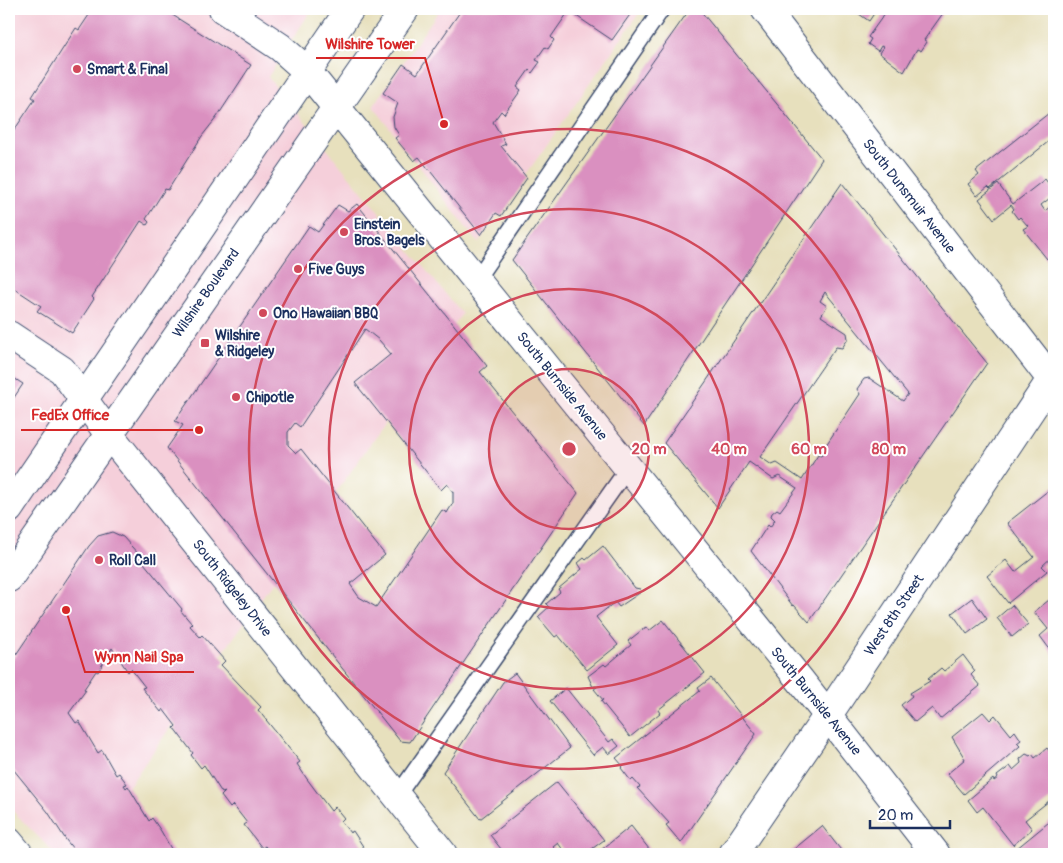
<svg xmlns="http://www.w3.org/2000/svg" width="1063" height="863" viewBox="0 0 1063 863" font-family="Pangolin,sans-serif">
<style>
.built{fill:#f5cfda}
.building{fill:#da90c0;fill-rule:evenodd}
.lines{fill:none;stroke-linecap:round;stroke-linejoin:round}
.lane-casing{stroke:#3a4a6c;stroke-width:18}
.street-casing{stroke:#3a4a6c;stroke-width:30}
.secondary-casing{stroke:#3a4a6c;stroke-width:30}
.primary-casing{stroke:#3a4a6c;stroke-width:30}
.lane{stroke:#fff;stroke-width:15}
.street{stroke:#fff;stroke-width:28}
.secondary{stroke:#fff;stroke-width:28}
.primary{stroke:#fff;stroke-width:28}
.ring{fill:none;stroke:#d1495b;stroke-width:2.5}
.poi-dot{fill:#d1495b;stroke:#fff;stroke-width:2}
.labels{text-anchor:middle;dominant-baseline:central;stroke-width:4;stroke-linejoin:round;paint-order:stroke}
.poi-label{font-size:14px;font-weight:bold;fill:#1b2f5e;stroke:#fff;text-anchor:start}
.street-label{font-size:14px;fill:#1b2f5e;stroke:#fff}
.centre{fill:#d1495b;stroke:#fff;stroke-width:2.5}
.ring-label{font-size:15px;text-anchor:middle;font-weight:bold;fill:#d1495b;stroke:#fff;stroke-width:4;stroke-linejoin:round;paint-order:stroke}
.leader{fill:none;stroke:#d62828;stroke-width:2}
.callout-dot{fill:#d62828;stroke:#fff;stroke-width:2}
.callout-label{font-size:15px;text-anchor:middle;font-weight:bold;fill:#d62828;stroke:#fff;stroke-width:4;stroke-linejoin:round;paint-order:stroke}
</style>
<rect width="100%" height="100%" fill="#fff"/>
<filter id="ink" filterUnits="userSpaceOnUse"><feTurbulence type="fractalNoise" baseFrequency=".02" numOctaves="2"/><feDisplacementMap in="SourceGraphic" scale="10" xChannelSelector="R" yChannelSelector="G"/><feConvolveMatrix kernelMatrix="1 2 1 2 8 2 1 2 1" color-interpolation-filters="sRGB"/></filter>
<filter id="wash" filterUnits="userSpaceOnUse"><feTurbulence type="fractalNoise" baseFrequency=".0096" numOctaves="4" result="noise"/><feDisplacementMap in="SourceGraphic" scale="20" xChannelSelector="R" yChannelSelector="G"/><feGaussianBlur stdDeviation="1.12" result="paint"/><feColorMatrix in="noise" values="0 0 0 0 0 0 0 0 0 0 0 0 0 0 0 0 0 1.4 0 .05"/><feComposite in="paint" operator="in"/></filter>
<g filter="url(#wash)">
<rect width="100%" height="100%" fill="#e7e0bd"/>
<path class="built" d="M 9,9 L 312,9 L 268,77 L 462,314 L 81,854 L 55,854 L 9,807 Z
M 440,9 L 642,9 L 478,243 L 373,106 Z"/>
<g id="blocks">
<path class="building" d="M 93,9 L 163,9 L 251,65 L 217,117 L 202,136 L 168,190 L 165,189 L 146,219 L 149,222 L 147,225 L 141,221 L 92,297 L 94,299 L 72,333 L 37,311 L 41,306 L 9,285 L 9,138 L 35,99 L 32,97 L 76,28 L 79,30 Z
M 462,9 L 634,9 L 612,40 L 569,11 L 551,37 L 554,40 L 548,49 L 545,47 L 536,60 L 540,62 L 532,73 L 529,70 L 517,87 L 521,90 L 504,114 L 501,111 L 493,122 L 506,144 L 501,146 L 527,178 L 501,216 L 496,213 L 481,235 L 419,157 L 414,161 L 395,138 L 399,135 L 394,127 L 393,117 L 398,103 L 383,93 L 403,64 L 417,74 Z
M 690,9 L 699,9 L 822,159 L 644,426 L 512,260 Z
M 852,9 L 877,9 L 869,21 Z
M 888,9 L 946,9 L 924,40 L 927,42 L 921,51 L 917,49 L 904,72 L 879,53 L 883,47 L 881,46 L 878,51 L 868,44 L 871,39 L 868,37 Z
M 1054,109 L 1054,137 L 990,189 L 988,187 L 977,196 L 968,184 L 979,175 L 976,171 Z
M 1045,179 L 1054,191 L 1054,195 L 1041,205 L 1045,211 L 1054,203 L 1054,260 L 1051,256 L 1047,259 L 1023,229 L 1028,226 L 1020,217 L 1018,219 L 1012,211 L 1014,209 L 1011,205 L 994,219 L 979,199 L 998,184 L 1013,204 Z
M 842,183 L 987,363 L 809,622 L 794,605 L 793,606 L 751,551 L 768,525 L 770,527 L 775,520 L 771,516 L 772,513 L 777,509 L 780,511 L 797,488 L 779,476 L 773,479 L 770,477 L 749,462 L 718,508 L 664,443 ZM 825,292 L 908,394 L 903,401 L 869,378 L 864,379 L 857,389 L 860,394 L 824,448 L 826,449 L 821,456 L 818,455 L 802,480 L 777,463 L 772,465 L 760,457 L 836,347 L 842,348 L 848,339 L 847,333 L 821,316 L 827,306 L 820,301 Z
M 357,204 L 487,366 L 480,372 L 578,493 L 410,742 L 400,741 L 167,448 L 183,425 L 175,421 L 309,226 L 318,232 L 338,205 L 348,211 ZM 365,329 L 379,340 L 391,354 L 355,383 L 441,490 L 447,484 L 453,492 L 453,503 L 447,513 L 442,510 L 376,607 L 359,597 L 350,584 L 385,555 L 301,449 L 296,453 L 288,445 L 288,432 L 295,423 L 300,427 Z
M 9,375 L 23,384 L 9,405 Z
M 1054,486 L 1054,555 L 1042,566 L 1047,571 L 1008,603 L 987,576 L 1006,560 L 1015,572 L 1034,557 L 1007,523 Z
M 112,532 L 123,537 L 140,556 L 139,557 L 182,609 L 181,611 L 192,624 L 190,626 L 200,637 L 202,635 L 225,661 L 221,665 L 261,707 L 258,710 L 300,762 L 297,764 L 307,779 L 331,811 L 335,807 L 344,818 L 341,821 L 350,833 L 353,831 L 368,854 L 271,854 L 265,846 L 262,848 L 244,825 L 247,823 L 233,805 L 230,808 L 221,796 L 225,792 L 222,793 L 204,765 L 201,768 L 191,755 L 193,753 L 174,728 L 176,726 L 163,709 L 161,712 L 142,688 L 145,687 L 131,669 L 128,672 L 112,648 L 98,672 L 96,671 L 84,689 L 86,690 L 69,713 L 76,723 L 79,721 L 98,753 L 102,750 L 116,775 L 119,773 L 127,784 L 124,785 L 126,788 L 128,786 L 149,821 L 152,818 L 161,831 L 174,854 L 77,854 L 66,840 L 48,812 L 9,764 L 9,665 L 89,546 L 98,536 Z
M 603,546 L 635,588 L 640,589 L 641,592 L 619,607 L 615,602 L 596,617 L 618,645 L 587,670 L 558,635 L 555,637 L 538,617 L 549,607 L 546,604 L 560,592 L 558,589 L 582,569 L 578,563 L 584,558 L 586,560 Z
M 1054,596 L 1054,655 L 1040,636 L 1048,629 L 1034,612 Z
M 972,598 L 987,619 L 967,634 L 952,613 Z
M 1012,605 L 1028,624 L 1012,637 L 997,618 Z
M 663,620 L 705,673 L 658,710 L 660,713 L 630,737 L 601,701 L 603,700 L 594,689 L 597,687 L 595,686 L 593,687 L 588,676 L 604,664 L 606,666 L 631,645 L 628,641 L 646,627 L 649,631 Z
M 963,655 L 975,671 L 971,675 L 980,686 L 940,719 L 932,708 L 915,722 L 901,705 L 912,696 L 910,693 L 930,681 L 928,679 L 941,668 L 944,671 Z
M 515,673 L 570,748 L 480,819 L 443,772 L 503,682 Z
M 711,678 L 756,734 L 681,843 L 666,825 L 669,823 L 637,788 L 640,787 L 633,779 L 631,781 L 621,768 L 623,766 L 616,758 L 700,691 L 698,688 Z
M 566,688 L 609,742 L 613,739 L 619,746 L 609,754 L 603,747 L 593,755 L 550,701 Z
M 983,712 L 990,720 L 995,715 L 1011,735 L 1015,731 L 1021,740 L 1017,743 L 1020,746 L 964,794 L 947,774 L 965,759 L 952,737 Z
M 1047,748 L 1054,757 L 1054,797 L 1025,820 L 1032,829 L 1013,845 L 983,807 L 977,812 L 968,800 L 993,779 L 994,781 L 998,778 L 997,776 L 1010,766 L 1013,770 L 1021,763 L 1020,759 L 1026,754 L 1030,756 L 1032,754 L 1035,758 Z
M 557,782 L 604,840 L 585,854 L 566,854 L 558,843 L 553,847 L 557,851 L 553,854 L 505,854 L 490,835 Z
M 1054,818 L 1054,854 L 1012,854 L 1011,853 Z
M 631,826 L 653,854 L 596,854 Z
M 822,826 L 844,854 L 788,854 Z"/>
</g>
</g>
<g filter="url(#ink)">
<use href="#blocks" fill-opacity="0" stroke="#3a4a6c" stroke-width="1"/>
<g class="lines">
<g class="lane-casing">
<path id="lane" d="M 476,280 L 662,9
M 397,796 L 628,468"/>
</g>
<g class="street-casing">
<path id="street" d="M 223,9 L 280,47 L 306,70 L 800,680 L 936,854
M 765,9 L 1054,383
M 9,335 L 62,370 L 108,433 L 443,854"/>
</g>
<g class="secondary-casing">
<path id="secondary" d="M 9,842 L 19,854
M 733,854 L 828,715 L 1054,375"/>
</g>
<g class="primary-casing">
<path id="primary" d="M 9,509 L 350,9
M 9,578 L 405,9"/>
</g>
<use href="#lane" class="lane"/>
<use href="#street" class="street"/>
<use href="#secondary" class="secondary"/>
<use href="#primary" class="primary"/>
</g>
</g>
<circle cx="569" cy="449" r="80" fill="#d1495b" fill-opacity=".12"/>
<g class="ring">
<circle cx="569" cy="449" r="80"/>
<circle cx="569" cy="449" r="160"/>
<circle cx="569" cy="449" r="240"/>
<circle cx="569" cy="449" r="320"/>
</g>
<g class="poi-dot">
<circle cx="77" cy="69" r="5"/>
<circle cx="344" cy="232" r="5"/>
<circle cx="298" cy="269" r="5"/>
<circle cx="263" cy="313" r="5"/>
<rect x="200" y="338" width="10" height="10" rx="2.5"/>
<circle cx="236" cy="397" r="5"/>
<circle cx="99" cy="560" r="5"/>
</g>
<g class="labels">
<g class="poi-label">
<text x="87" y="69">Smart &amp; Final</text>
<text x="354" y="224">Einstein<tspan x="354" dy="16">Bros. Bagels</tspan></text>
<text x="308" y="269">Five Guys</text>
<text x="273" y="313">Ono Hawaiian BBQ</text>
<text x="215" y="335">Wilshire<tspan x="215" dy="16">&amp; Ridgeley</tspan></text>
<text x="246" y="397">Chipotle</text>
<text x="109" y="560">Roll Call</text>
</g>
<g class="street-label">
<text transform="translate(909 196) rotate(52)">South Dunsmuir Avenue</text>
<text transform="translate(206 293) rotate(-55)">Wilshire Boulevard</text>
<text transform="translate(562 386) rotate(51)">South Burnside Avenue</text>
<text transform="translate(232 588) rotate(52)">South Ridgeley Drive</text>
<text transform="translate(894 615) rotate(-56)">West 8th Street</text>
<text transform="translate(816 701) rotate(51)">South Burnside Avenue</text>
</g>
</g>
<circle cx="569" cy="449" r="8" class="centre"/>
<g class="ring-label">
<text x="649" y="454">20 m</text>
<text x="729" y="454">40 m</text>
<text x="809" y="454">60 m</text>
<text x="889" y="454">80 m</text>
</g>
<path class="leader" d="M444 124L425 58H316M199 430L119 430H21M66 610L85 672H194"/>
<g class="callout-dot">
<circle cx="444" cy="124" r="5"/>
<circle cx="199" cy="430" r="5"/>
<circle cx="66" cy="610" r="5"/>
</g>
<g class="callout-label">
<text x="370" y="49">Wilshire Tower</text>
<text x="70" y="420">FedEx Office</text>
<text x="139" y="662">Wynn Nail Spa</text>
</g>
<rect width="1063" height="863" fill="none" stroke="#fff" stroke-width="30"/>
<path d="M870 820v8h80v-8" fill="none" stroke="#1b2f5e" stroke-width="2.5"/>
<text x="878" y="820" font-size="15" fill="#1b2f5e" stroke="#ffffff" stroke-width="4" paint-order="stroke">20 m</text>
</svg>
